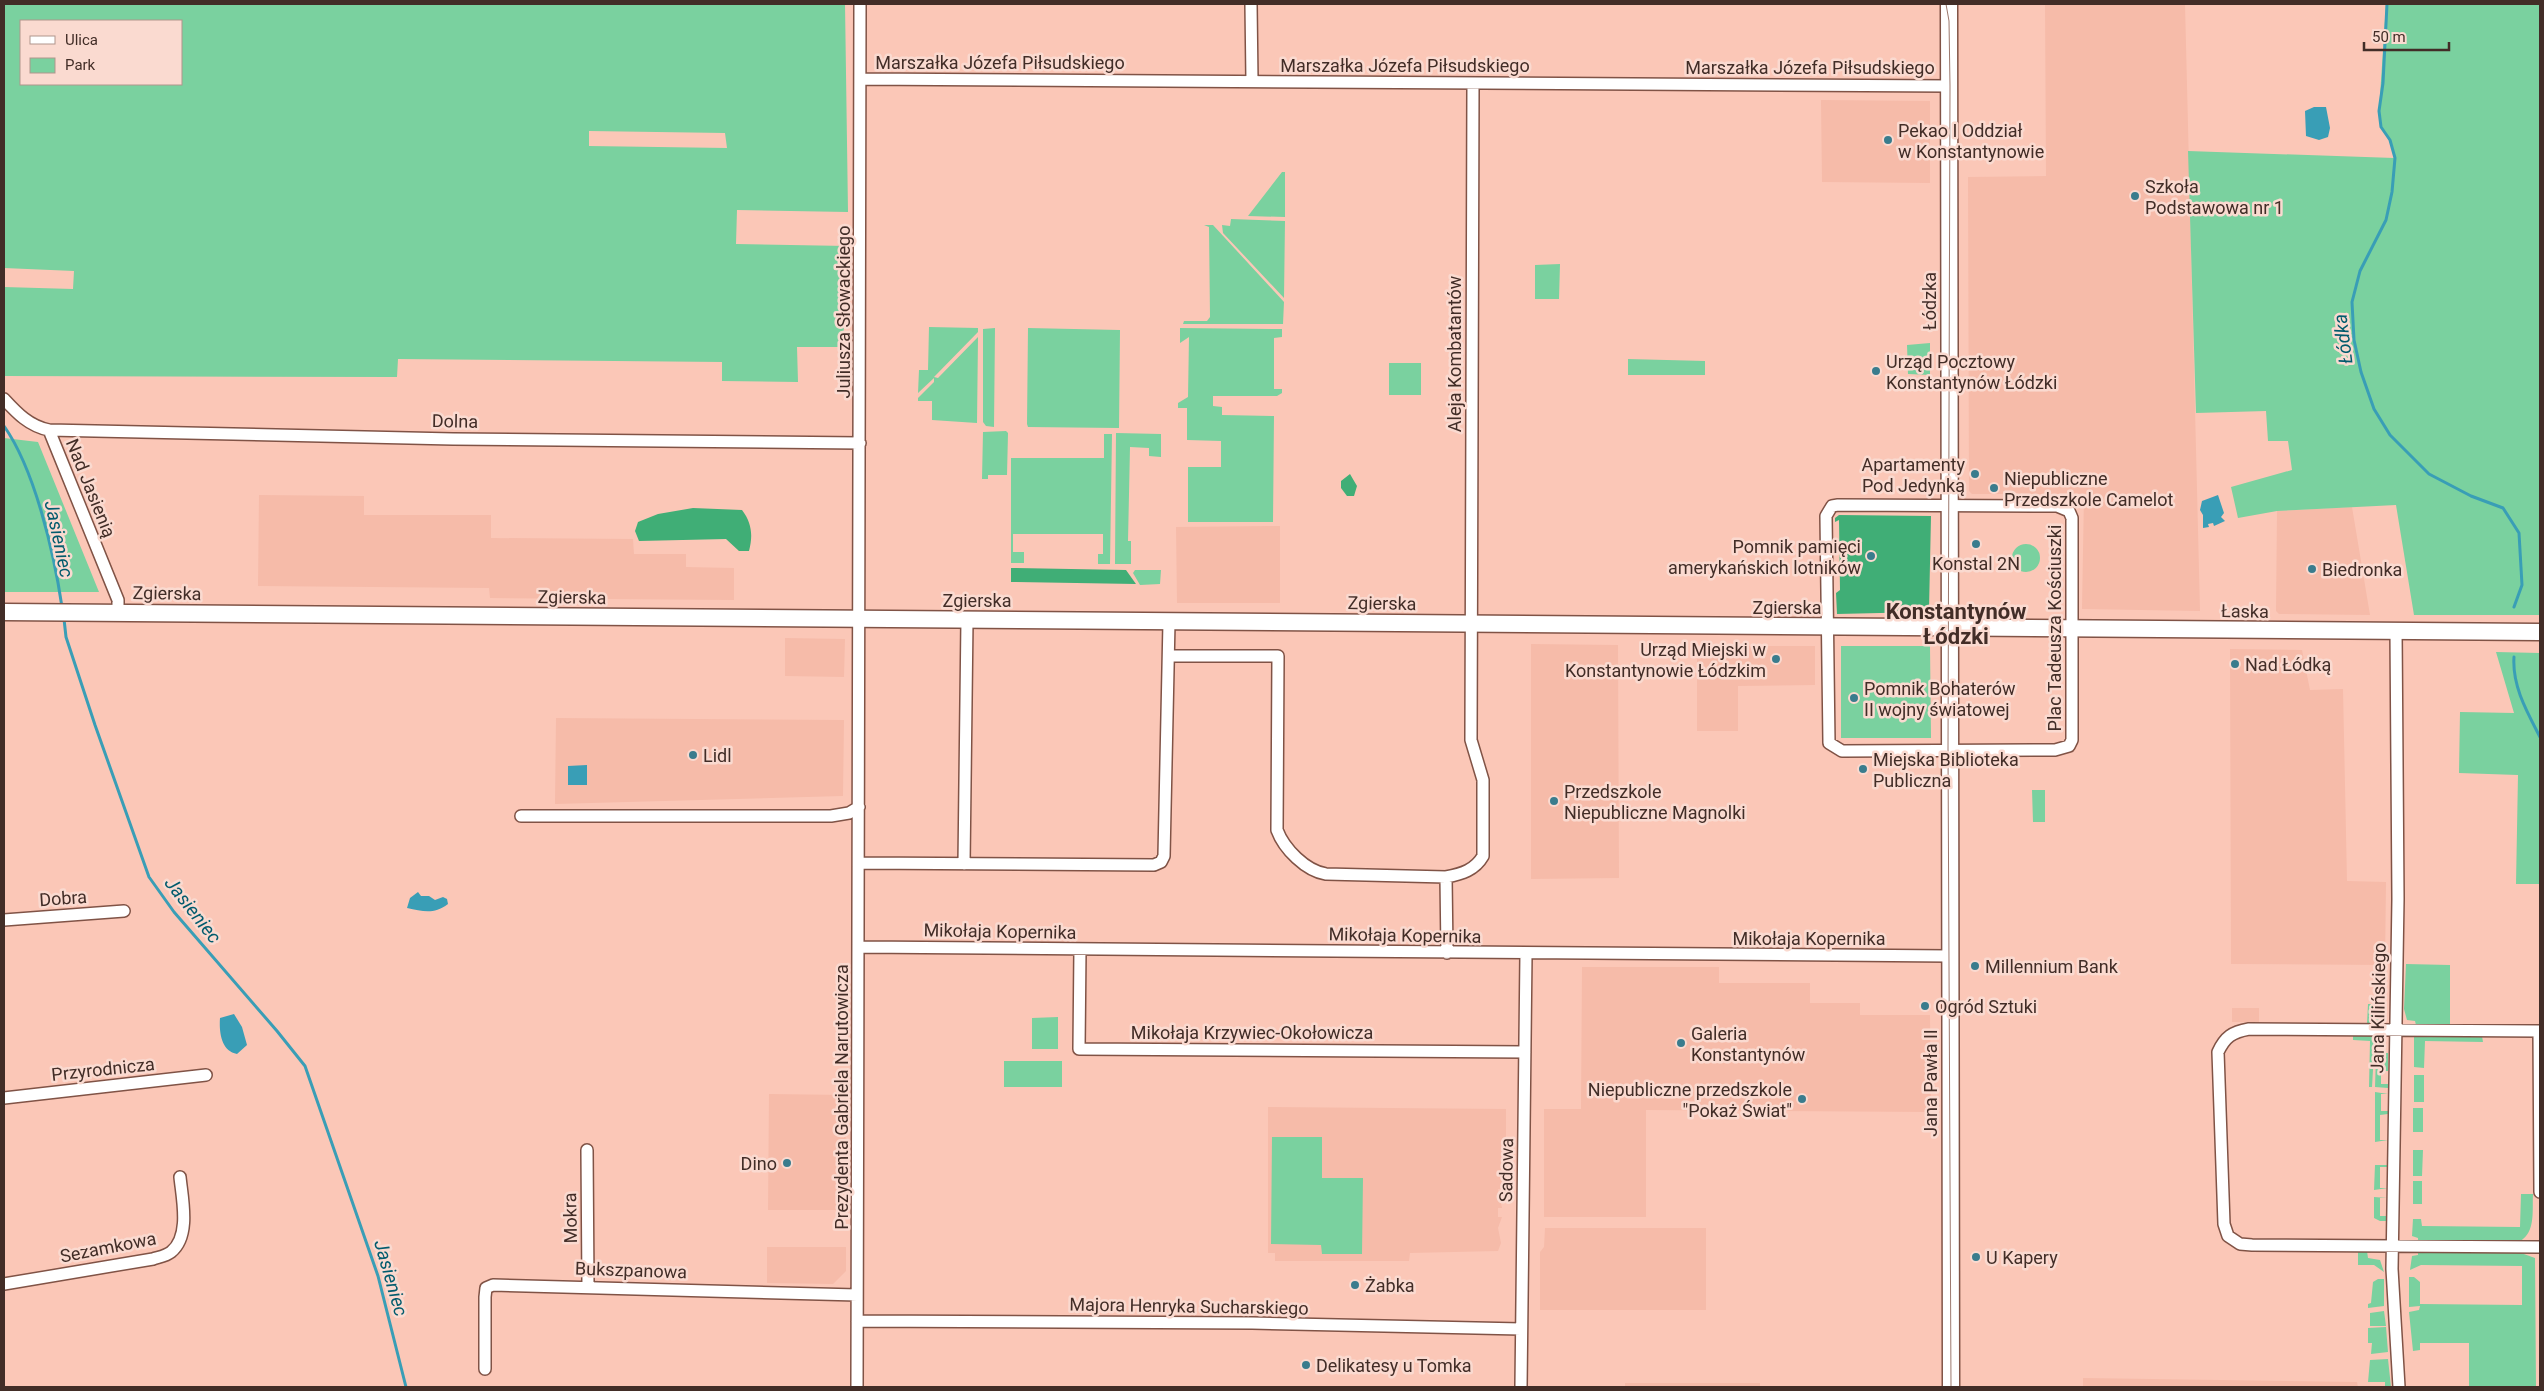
<svg xmlns="http://www.w3.org/2000/svg" width="2544" height="1391" viewBox="0 0 2544 1391" font-family="Roboto,sans-serif">
<style>
.built{fill:#f6bba9}
.green{fill:#7ad19f;fill-rule:evenodd}
.forest{fill:#40ae76}
.water{fill:#399eb6}
.lines{fill:none;stroke-linecap:round;stroke-linejoin:round}
.stream{stroke:#399eb6;stroke-width:3}
.minor-casing{stroke:#805346;stroke-width:14}
.secondary-casing{stroke:#805346;stroke-width:19}
.minor{stroke:#fff;stroke-width:11}
.secondary{stroke:#fff;stroke-width:16}
.tram{stroke:#9c786d;stroke-width:1}
.poi-dot{fill:#3a7c8d;stroke:#fadad0;stroke-width:2}
.labels{text-anchor:middle;dominant-baseline:central;stroke-width:5;stroke-linejoin:round;paint-order:stroke}
.street-label{font-size:18px;fill:#422d27;stroke:#fadad0}
.poi-label{font-size:18px;fill:#422d27;stroke:#fadad0;text-anchor:start}
.water-label{font-size:19px;font-style:italic;fill:#025b6d;stroke:#fadad0}
.district-label{font-size:22px;font-weight:bold;fill:#422d27;stroke:#fadad0}
</style>
<rect width="100%" height="100%" fill="#fbc7b7"/>
<path class="built" d="M 2045,4 L 2185,4 L 2200,611 L 2082,609 L 2084,494 L 1972,494 L 1969,491 L 1968,177 L 2046,176 Z
M 1821,100 L 1930,101 L 1930,183 L 1822,182 Z
M 259,495 L 364,496 L 364,515 L 491,515 L 491,538 L 633,539 L 634,554 L 686,554 L 686,567 L 734,568 L 734,600 L 490,598 L 489,588 L 258,586 Z
M 2352,507 L 2370,615 L 2279,614 L 2276,611 L 2277,511 Z
M 1280,526 L 1280,603 L 1177,603 L 1176,527 Z
M 785,638 L 845,639 L 844,677 L 785,676 Z
M 1531,644 L 1618,645 L 1619,878 L 1531,879 Z
M 1697,646 L 1815,646 L 1815,685 L 1738,686 L 1738,731 L 1697,731 Z
M 2230,649 L 2302,650 L 2310,690 L 2343,689 L 2347,881 L 2386,882 L 2385,965 L 2231,964 Z
M 556,718 L 844,720 L 843,796 L 555,804 Z
M 1582,967 L 1719,967 L 1719,983 L 1810,983 L 1810,1003 L 1860,1003 L 1860,1015 L 1930,1015 L 1931,1112 L 1646,1110 L 1646,1217 L 1544,1217 L 1544,1109 L 1581,1109 Z
M 2232,1008 L 2259,1008 L 2259,1022 L 2232,1022 Z
M 769,1094 L 846,1095 L 845,1210 L 768,1210 Z
M 1268,1107 L 1506,1109 L 1506,1189 L 1498,1189 L 1502,1208 L 1498,1208 L 1498,1217 L 1502,1217 L 1498,1228 L 1501,1243 L 1498,1251 L 1410,1253 L 1409,1261 L 1275,1261 L 1275,1253 L 1268,1253 Z
M 1545,1228 L 1706,1228 L 1706,1310 L 1540,1310 L 1540,1252 L 1544,1247 Z
M 767,1247 L 846,1247 L 846,1271 L 833,1284 L 767,1283 Z
M 2083,1378 L 2357,1382 L 2358,1387 L 2083,1387 Z
M 1625,1383 L 1760,1383 L 1760,1387 L 1625,1387 Z"/>
<path class="green" d="M 4,4 L 845,4 L 848,212 L 737,210 L 736,244 L 847,246 L 843,347 L 797,347 L 798,382 L 722,381 L 722,362 L 398,359 L 397,377 L 4,376 L 4,287 L 73,289 L 74,271 L 4,268 ZM 21,21 L 181,21 L 181,84 L 21,84 ZM 589,131 L 725,133 L 727,148 L 589,146 Z
M 2386,4 L 2540,4 L 2540,615 L 2414,615 L 2396,505 L 2277,511 L 2238,518 L 2231,487 L 2292,470 L 2288,441 L 2268,441 L 2266,411 L 2196,413 L 2188,151 L 2394,158 L 2390,140 L 2381,127 L 2379,111 Z
M 1282,172 L 1285,172 L 1285,217 L 1248,216 Z
M 1231,219 L 1285,221 L 1284,298 L 1223,233 L 1222,225 L 1230,226 Z
M 1204,225 L 1213,225 L 1284,302 L 1283,324 L 1183,324 L 1184,321 L 1207,321 L 1210,317 L 1209,227 Z
M 1560,264 L 1559,299 L 1535,299 L 1535,265 Z
M 929,327 L 978,328 L 978,332 L 934,377 L 938,378 L 978,337 L 977,423 L 932,420 L 932,401 L 918,401 L 918,398 L 934,382 L 934,378 L 918,393 L 919,370 L 928,370 Z
M 995,328 L 994,427 L 986,426 L 983,422 L 983,329 Z
M 1028,328 L 1120,330 L 1119,428 L 1028,427 L 1027,424 Z
M 1180,328 L 1282,329 L 1282,337 L 1274,338 L 1274,389 L 1282,389 L 1282,393 L 1277,396 L 1213,396 L 1213,406 L 1222,407 L 1222,415 L 1274,416 L 1273,522 L 1188,522 L 1188,467 L 1221,467 L 1221,441 L 1187,440 L 1187,408 L 1178,408 L 1178,403 L 1188,397 L 1189,337 L 1180,343 Z
M 1930,343 L 1930,375 L 1908,374 L 1907,345 Z
M 1628,359 L 1705,361 L 1705,375 L 1628,375 Z
M 1389,363 L 1421,363 L 1421,395 L 1389,395 Z
M 1006,431 L 1008,433 L 1007,475 L 988,475 L 988,479 L 982,479 L 983,432 Z
M 1116,433 L 1161,434 L 1161,457 L 1149,456 L 1149,448 L 1130,447 L 1128,541 L 1131,541 L 1131,564 L 1115,564 Z
M 1104,434 L 1112,434 L 1110,564 L 1098,564 L 1098,554 L 1103,554 L 1103,534 L 1013,534 L 1013,552 L 1024,552 L 1024,563 L 1011,563 L 1011,458 L 1104,458 Z
M 4,438 L 38,442 L 99,592 L 4,592 Z
M2012 558a14 14 0 1 1 28 0a14 14 0 1 1-28 0Z
M 1135,570 L 1161,570 L 1160,584 L 1140,585 L 1133,573 Z
M 1841,646 L 1930,646 L 1931,738 L 1841,738 Z
M 2496,652 L 2540,653 L 2540,884 L 2516,884 L 2518,775 L 2459,773 L 2460,712 L 2514,713 Z
M 2032,790 L 2045,790 L 2045,822 L 2033,822 Z
M 2406,964 L 2450,965 L 2450,1025 L 2416,1025 L 2415,1021 L 2407,1020 L 2404,1009 Z
M 2368,1004 L 2384,1004 L 2385,1013 L 2378,1005 L 2371,1014 L 2373,1016 L 2378,1010 L 2385,1015 L 2382,1020 L 2377,1021 L 2377,1024 L 2367,1024 Z
M 1058,1017 L 1058,1049 L 1032,1049 L 1032,1018 Z
M 2353,1035 L 2375,1035 L 2372,1087 L 2369,1087 L 2370,1041 L 2353,1040 Z
M 2414,1035 L 2482,1036 L 2483,1042 L 2425,1041 L 2424,1068 L 2414,1067 Z
M 2378,1053 L 2388,1053 L 2388,1071 L 2381,1071 L 2381,1084 L 2388,1084 L 2388,1088 L 2375,1087 L 2376,1056 Z
M 1004,1061 L 1062,1061 L 1062,1087 L 1004,1087 Z
M 2414,1075 L 2424,1075 L 2424,1102 L 2414,1102 Z
M 2375,1092 L 2388,1094 L 2381,1094 L 2381,1111 L 2388,1111 L 2388,1114 L 2380,1115 L 2380,1140 L 2388,1140 L 2375,1142 Z
M 2413,1108 L 2423,1108 L 2423,1132 L 2413,1132 Z
M 1272,1137 L 1322,1137 L 1322,1178 L 1363,1178 L 1362,1254 L 1322,1254 L 1321,1245 L 1271,1244 Z
M 2413,1150 L 2423,1150 L 2422,1176 L 2413,1176 Z
M 2375,1165 L 2388,1165 L 2388,1167 L 2380,1167 L 2380,1188 L 2388,1188 L 2374,1190 Z
M 2413,1181 L 2422,1181 L 2422,1204 L 2413,1204 Z
M 2521,1194 L 2533,1194 C 2532,1210 2536,1232 2520,1241 L 2418,1242 L 2418,1238 L 2412,1236 L 2413,1219 L 2421,1219 L 2422,1226 L 2520,1227 Z
M 2374,1197 L 2387,1198 L 2380,1198 L 2380,1216 L 2387,1216 L 2387,1221 L 2380,1221 L 2374,1218 Z
M 2358,1250 L 2367,1251 L 2368,1258 L 2380,1260 L 2384,1272 L 2374,1265 L 2358,1265 Z
M 2418,1252 L 2521,1253 L 2535,1258 L 2536,1387 L 2469,1387 L 2469,1343 L 2420,1343 L 2420,1350 L 2413,1351 L 2409,1312 L 2419,1310 L 2420,1306 L 2409,1307 L 2409,1277 L 2414,1277 L 2420,1282 L 2420,1304 L 2522,1305 L 2522,1266 L 2421,1265 L 2410,1270 L 2412,1256 L 2418,1255 Z
M 2378,1279 L 2384,1279 L 2384,1306 L 2368,1308 L 2368,1304 L 2371,1303 L 2373,1282 Z
M 2384,1311 L 2386,1326 L 2370,1326 L 2370,1313 Z
M 2386,1327 L 2388,1352 L 2371,1354 L 2372,1343 L 2368,1343 L 2368,1328 Z
M 2388,1359 L 2391,1387 L 2385,1387 L 2385,1382 L 2368,1382 L 2370,1360 Z"/>
<path class="forest" d="M 1350,474 L 1357,486 L 1354,496 L 1347,496 L 1341,488 L 1341,481 Z
M 693,508 L 742,510 C 752,523 753,536 749,551 L 739,551 L 726,539 L 639,541 L 635,531 L 638,522 L 658,514 Z
M 1839,515 L 1931,516 L 1929,610 L 1924,612 L 1837,614 L 1836,593 L 1840,590 L 1839,520 L 1835,522 L 1835,518 Z
M 1011,568 L 1126,570 L 1136,584 L 1011,582 Z"/>
<path class="water" d="M 2314,107 L 2326,107 L 2330,128 L 2328,137 L 2319,140 L 2306,136 L 2305,111 Z
M 2218,495 L 2224,513 L 2221,517 L 2225,521 L 2214,526 L 2213,523 L 2208,524 L 2209,527 L 2203,528 L 2203,515 L 2200,510 L 2202,501 Z
M 587,765 L 587,785 L 568,785 L 568,766 Z
M 418,892 L 421,896 L 429,896 L 435,900 L 443,897 L 447,899 L 448,904 C 433,915 423,911 407,908 L 410,898 Z
M 234,1014 L 242,1027 L 247,1045 L 237,1054 C 221,1051 219,1032 220,1018 Z"/>
<g class="lines">
<path class="stream" d="M 2387,4 L 2383,83 L 2379,111 L 2381,127 L 2390,140 L 2395,158 L 2392,192 L 2386,220 L 2360,271 L 2352,302 L 2354,340 L 2361,372 L 2374,409 L 2390,435 L 2429,474 L 2471,496 L 2503,508 L 2519,533 L 2522,585 L 2514,607
M 4,426 C 35,470 54,553 62,607
M 64,619 L 66,637 L 95,725 L 149,877 L 174,912 L 277,1031 L 305,1066 L 378,1276 L 406,1387
M 2514,657 C 2512,686 2527,712 2540,737"/>
<g class="minor-casing">
<path id="minor" d="M 1251,4 L 1252,81
M 860,79 L 1950,86
M 4,399 C 17,413 29,426 49,430 L 118,600 L 118,612
M 49,430 L 453,439 L 860,443
M 1838,505 L 2057,506 L 2069,511 L 2072,518 L 2072,740 L 2069,746 L 2055,750 L 1842,751 L 1829,743 L 1826,516 L 1832,506 Z
M 2396,630 L 2398,899 L 2392,1269 L 2399,1387
M 1169,656 L 1278,656 L 1277,830 C 1284,849 1306,871 1326,874 L 1446,877
M 521,816 L 831,816 L 849,813 L 859,807
M 860,863 L 1154,865 L 1161,862 L 1164,856 L 1169,622
M 964,864 L 967,620
M 4,920 L 124,911
M 860,947 L 1949,956
M 1080,949 L 1079,1049 L 1525,1052
M 1447,953 L 1446,877 C 1462,874 1475,870 1483,856 L 1483,780 L 1471,740 L 1473,84
M 2539,1031 L 2540,1192
M 2540,1031 L 2249,1029 C 2232,1032 2225,1037 2218,1052 L 2224,1224 L 2228,1236 L 2240,1244 L 2252,1245 L 2540,1247
M 4,1098 L 206,1075
M 587,1150 L 588,1286
M 4,1284 L 153,1259 C 159,1257 166,1256 171,1252 C 191,1236 182,1198 180,1177
M 857,1321 L 1252,1323 L 1521,1329
M 485,1369 L 485,1297 L 486,1288 L 493,1285 L 857,1295
M 857,1387 L 860,4
M 1521,1387 L 1526,954"/>
</g>
<g class="secondary-casing">
<path id="secondary" d="M 1949,4 L 1951,1387
M 4,612 L 2540,632"/>
</g>
<use href="#minor" class="minor"/>
<use href="#secondary" class="secondary"/>
<path class="tram" d="M 1946,4 L 1949,21 L 1950,86 L 1948,751 L 1951,1387"/>
</g>
<g class="poi-dot">
<circle cx="1888" cy="140" r="5"/>
<circle cx="2135" cy="196" r="5"/>
<circle cx="1876" cy="371" r="5"/>
<circle cx="1975" cy="474" r="5"/>
<circle cx="1994" cy="488" r="5"/>
<circle cx="1976" cy="544" r="5"/>
<circle cx="1871" cy="556" r="5"/>
<circle cx="2312" cy="569" r="5"/>
<circle cx="1776" cy="659" r="5"/>
<circle cx="2235" cy="664" r="5"/>
<circle cx="1854" cy="698" r="5"/>
<circle cx="693" cy="755" r="5"/>
<circle cx="1863" cy="769" r="5"/>
<circle cx="1554" cy="801" r="5"/>
<circle cx="1975" cy="966" r="5"/>
<circle cx="1925" cy="1006" r="5"/>
<circle cx="1681" cy="1043" r="5"/>
<circle cx="1802" cy="1099" r="5"/>
<circle cx="787" cy="1163" r="5"/>
<circle cx="1976" cy="1257" r="5"/>
<circle cx="1355" cy="1285" r="5"/>
<circle cx="1306" cy="1365" r="5"/>
</g>
<g class="labels">
<g class="street-label">
<text x="1000" y="62">Marszałka Józefa Piłsudskiego</text>
<text x="1405" y="65">Marszałka Józefa Piłsudskiego</text>
<text x="1810" y="67">Marszałka Józefa Piłsudskiego</text>
<text transform="translate(1929 301) rotate(-90)">Łódzka</text>
<text transform="translate(843 312) rotate(-90)">Juliusza Słowackiego</text>
<text transform="translate(1454 354) rotate(-90)">Aleja Kombatantów</text>
<text transform="translate(455 421) rotate(1)">Dolna</text>
<text transform="translate(91 488) rotate(68)">Nad Jasienią</text>
<text transform="translate(167 593) rotate(1)">Zgierska</text>
<text transform="translate(572 597) rotate(1)">Zgierska</text>
<text x="977" y="600">Zgierska</text>
<text transform="translate(1382 603) rotate(1)">Zgierska</text>
<text x="1787" y="607">Zgierska</text>
<text transform="translate(2245 611) rotate(1)">Łaska</text>
<text transform="translate(2054 628) rotate(-90)">Plac Tadeusza Kościuszki</text>
<text transform="translate(63 898) rotate(-4)">Dobra</text>
<text transform="translate(1000 931) rotate(1)">Mikołaja Kopernika</text>
<text transform="translate(1405 935) rotate(1)">Mikołaja Kopernika</text>
<text x="1809" y="938">Mikołaja Kopernika</text>
<text transform="translate(2378 1008) rotate(-89)">Jana Kilińskiego</text>
<text x="1252" y="1032">Mikołaja Krzywiec-Okołowicza</text>
<text transform="translate(103 1069) rotate(-6)">Przyrodnicza</text>
<text transform="translate(1930 1083) rotate(-90)">Jana Pawła II</text>
<text transform="translate(841 1097) rotate(-90)">Prezydenta Gabriela Narutowicza</text>
<text transform="translate(1506 1170) rotate(-89)">Sadowa</text>
<text transform="translate(570 1218) rotate(-91)">Mokra</text>
<text transform="translate(108 1247) rotate(-11)">Sezamkowa</text>
<text transform="translate(631 1270) rotate(2)">Bukszpanowa</text>
<text transform="translate(1189 1306) rotate(1)">Majora Henryka Sucharskiego</text>
</g>
<g class="poi-label">
<text x="1898" y="130">Pekao I Oddział<tspan x="1898" dy="21">w Konstantynowie</tspan></text>
<text x="2145" y="186">Szkoła<tspan x="2145" dy="21">Podstawowa nr 1</tspan></text>
<text x="1886" y="361">Urząd Pocztowy<tspan x="1886" dy="21">Konstantynów Łódzki</tspan></text>
<text x="1965" y="464" text-anchor="end">Apartamenty<tspan x="1965" dy="21">Pod Jedynką</tspan></text>
<text x="2004" y="478">Niepubliczne<tspan x="2004" dy="21">Przedszkole Camelot</tspan></text>
<text x="1861" y="546" text-anchor="end">Pomnik pamięci<tspan x="1861" dy="21">amerykańskich lotników</tspan></text>
<text x="1976" y="563" text-anchor="middle">Konstal 2N</text>
<text x="2322" y="569">Biedronka</text>
<text x="1766" y="649" text-anchor="end">Urząd Miejski w<tspan x="1766" dy="21">Konstantynowie Łódzkim</tspan></text>
<text x="2245" y="664">Nad Łódką</text>
<text x="1864" y="688">Pomnik Bohaterów<tspan x="1864" dy="21">II wojny światowej</tspan></text>
<text x="703" y="755">Lidl</text>
<text x="1873" y="759">Miejska Biblioteka<tspan x="1873" dy="21">Publiczna</tspan></text>
<text x="1564" y="791">Przedszkole<tspan x="1564" dy="21">Niepubliczne Magnolki</tspan></text>
<text x="1985" y="966">Millennium Bank</text>
<text x="1935" y="1006">Ogród Sztuki</text>
<text x="1691" y="1033">Galeria<tspan x="1691" dy="21">Konstantynów</tspan></text>
<text x="1792" y="1089" text-anchor="end">Niepubliczne przedszkole<tspan x="1792" dy="21">"Pokaż Świat"</tspan></text>
<text x="777" y="1163" text-anchor="end">Dino</text>
<text x="1986" y="1257">U Kapery</text>
<text x="1365" y="1285">Żabka</text>
<text x="1316" y="1365">Delikatesy u Tomka</text>
</g>
<g class="water-label">
<text transform="translate(2343 339) rotate(-97)">Łódka</text>
<text transform="translate(59 539) rotate(78)">Jasieniec</text>
<text transform="translate(193 910) rotate(52)">Jasieniec</text>
<text transform="translate(391 1278) rotate(74)">Jasieniec</text>
</g>
<g class="district-label">
<text x="1956" y="611">Konstantynów<tspan x="1956" dy="25">Łódzki</tspan></text>
</g>
</g>
<rect width="2544" height="1391" fill="none" stroke="#422d27" stroke-width="10"/>
<rect x="20" y="20" width="162" height="65" fill="#fadad0" stroke="#b0958c"/>
<rect x="30" y="36" width="25" height="8" fill="#ffffff" stroke="#b0958c"/>
<text x="65" y="45" font-size="15" fill="#422d27">Ulica</text>
<rect x="30" y="58" width="25" height="15" fill="#7ad19f" stroke="#b0958c"/>
<text x="65" y="70" font-size="15" fill="#422d27">Park</text>
<path d="M2364 42v8h85v-8" fill="none" stroke="#422d27" stroke-width="2.5"/>
<text x="2372" y="42" font-size="15" fill="#422d27" stroke="#fadad0" stroke-width="4" paint-order="stroke">50 m</text>
</svg>
